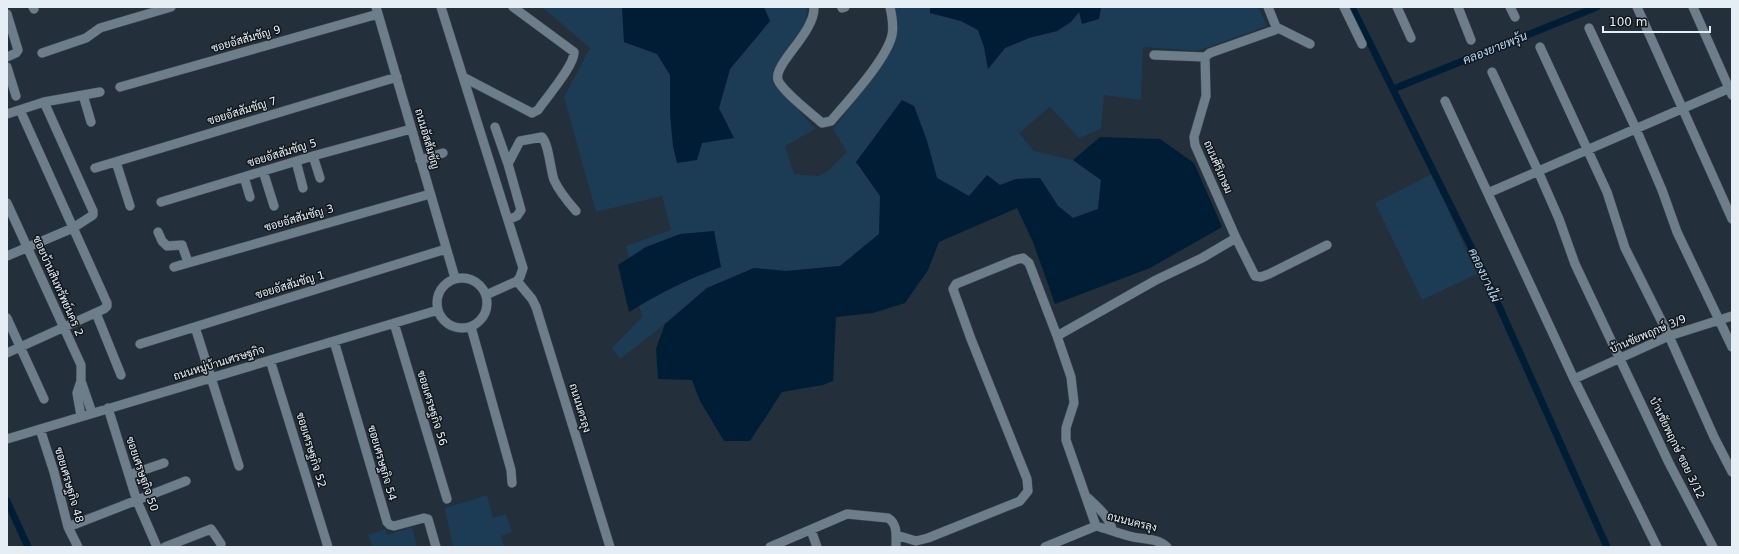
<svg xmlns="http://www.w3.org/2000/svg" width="1739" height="554" viewBox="0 0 1739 554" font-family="'DejaVu Sans',Sarabun,sans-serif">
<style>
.green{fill:#1c3b55}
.water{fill:#001d36}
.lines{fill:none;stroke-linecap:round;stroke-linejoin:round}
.canal{stroke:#001d36;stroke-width:7}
.minor-casing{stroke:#3f4b54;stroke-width:10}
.minor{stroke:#6e7d8a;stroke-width:9}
.labels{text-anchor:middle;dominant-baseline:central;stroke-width:3;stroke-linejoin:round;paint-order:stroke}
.street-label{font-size:11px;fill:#e5eef5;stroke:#11171c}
.water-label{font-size:12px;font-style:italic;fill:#b6d8f6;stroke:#11171c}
</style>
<rect width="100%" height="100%" fill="#232f3a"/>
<path class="green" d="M 542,7 L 622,7 L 624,42 L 657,54 L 670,75 L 670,113 L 673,146 L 677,162 L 702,143 L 719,108 L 730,69 L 770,21 L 764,7 L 807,7 L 806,22 L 773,70 L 773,80 L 815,129 L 785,146 L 794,174 L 818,176 L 828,171 L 847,152 L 833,129 L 890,53 L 896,32 L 892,7 L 930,7 L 930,13 L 961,21 L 978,30 L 984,47 L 988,69 L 1005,48 L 1029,38 L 1057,31 L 1071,22 L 1080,11 L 1099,19 L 1101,7 L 1258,7 L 1267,26 L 1197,51 L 1143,47 L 1141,100 L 1104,95 L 1101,129 L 1079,138 L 1050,107 L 1019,133 L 1034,151 L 1073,160 L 1101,180 L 1098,209 L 1073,218 L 1058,206 L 1040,178 L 1016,179 L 969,197 L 937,178 L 927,141 L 914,106 L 856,162 L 881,196 L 879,234 L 840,266 L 786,271 L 754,268 L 707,288 L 665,324 L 620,359 L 612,348 L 642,317 L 626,246 L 671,230 L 662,196 L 596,212 L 564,97 L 590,48 Z
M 1432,174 L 1477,274 L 1422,300 L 1375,203 Z
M 487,495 L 493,518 L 506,514 L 512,532 L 501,536 L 504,546 L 453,547 L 445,508 Z
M 412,527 L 417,547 L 373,547 L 368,535 L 385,529 L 387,535 Z"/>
<path class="water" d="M 622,7 L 764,7 L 770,21 L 730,69 L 719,108 L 734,138 L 702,143 L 697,160 L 677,163 L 673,146 L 670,113 L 670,75 L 657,54 L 624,42 Z
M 930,7 L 1101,7 L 1099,19 L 1082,24 L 1079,12 L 1071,22 L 1057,31 L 1029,38 L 1005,48 L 988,69 L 984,47 L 978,30 L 961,21 L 930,13 Z
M 902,100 L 914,106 L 927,141 L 937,178 L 969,196 L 987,175 L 1000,185 L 1016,179 L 1040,178 L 1058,206 L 1073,218 L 1098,209 L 1101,180 L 1073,160 L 1100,137 L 1160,139 L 1194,163 L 1222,227 L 1150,268 L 1055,304 L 1033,242 L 1017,208 L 939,242 L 928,270 L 905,303 L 873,313 L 836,317 L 833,381 L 823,385 L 782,392 L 750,441 L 724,441 L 700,401 L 692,380 L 658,379 L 656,349 L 665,324 L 707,288 L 754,268 L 786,271 L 840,266 L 879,234 L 880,196 L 856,162 Z
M 714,231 L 721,267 C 688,279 658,294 629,312 L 618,265 L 646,247 L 680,234 Z"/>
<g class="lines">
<path class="canal" d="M 1352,7 L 1485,275 L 1607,547
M 1393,89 L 1597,7
M 7,501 L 28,547"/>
<g class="minor-casing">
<path id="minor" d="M 33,7 L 34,9
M 376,7 L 455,278
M 441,7 L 523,268 L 520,277 L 517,281 L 486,295
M 814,7 C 815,33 773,64 778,80 C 782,91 812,114 822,123 L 831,121 C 848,101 887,59 892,35 C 894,26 892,16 890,7
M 1268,7 L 1276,27 L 1275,30 L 1210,53 L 1205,57 L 1206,96 L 1194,137 L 1195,145 L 1236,238 L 1255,276 L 1261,277 L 1269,274 L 1327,245
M 1344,7 L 1362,44
M 1397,7 L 1411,38
M 1458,7 L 1471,40
M 1510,7 L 1515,17
M 1637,7 L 1732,219
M 1693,7 L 1732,95
M 842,8 L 845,7
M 7,14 L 18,50 L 16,53 L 7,57
M 1276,27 L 1310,44
M 1589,28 L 1636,129 L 1662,190 L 1677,232 L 1732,347
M 1540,47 L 1607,192 L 1625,248 L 1669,336 L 1714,437 L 1732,472
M 42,53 L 86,38 L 100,28 L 171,7
M 1154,55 L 1205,57
M 7,67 L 16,96
M 1492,72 L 1538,171 L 1559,219 L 1575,264 L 1669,463 L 1713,547
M 463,77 L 532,113 L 538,110 C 546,98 575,65 574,52 L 513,7
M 120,87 L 378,14
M 83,95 L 91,122
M 1445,101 L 1574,379 L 1657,547
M 7,114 L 44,102 L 100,92
M 495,127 L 508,164
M 313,156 L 320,178
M 420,160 L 443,153
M 296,161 L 303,188
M 116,162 L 130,206
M 95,168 L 397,77
M 263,171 L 274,206
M 244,177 L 250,197
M 1488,193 L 1732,87
M 161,202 L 313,156 L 411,129
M 7,203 L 81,365 L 81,381 L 77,393 L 81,416
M 508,220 L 517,216 L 521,210 L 508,164 L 520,141 L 542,137 C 549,145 550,168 554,180 C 559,191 568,202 576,211
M 158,232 L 162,241 L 167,246 L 182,245 L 188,262
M 7,256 L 73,228 L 93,215 L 93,211 L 44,102
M 174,267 L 430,194
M437 303a25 25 0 1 1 50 0a25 25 0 1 1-50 0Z
M 517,281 L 532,299 L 536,307 L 610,547
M 96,313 L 121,375
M 7,318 L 44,399
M 394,323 L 447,499
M 195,327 L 239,466
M 471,327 L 511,470 L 512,483
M 1057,336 L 1156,280 L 1202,258 L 1236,238
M 334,341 L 387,522 L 390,525 L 394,526 L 424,518 L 428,519 L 436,547
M 140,344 L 446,249
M 7,353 L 104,309 L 107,306 L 107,303 L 20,110
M 270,360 L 328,547
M 1574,379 L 1669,336 L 1732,316
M 81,381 L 92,413
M 108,408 L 137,501 L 157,547
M 40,429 L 54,472 L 68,527 L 78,547
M 7,439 L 438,310
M 129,475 L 164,463
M 1088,498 C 1099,508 1108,516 1113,531
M 68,527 L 186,481
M 811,530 L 817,547
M 896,535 L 916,541 L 928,538 L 1020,501 L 1028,491 L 1027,479 L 971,339 L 953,289 L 956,284 L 1015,260 L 1023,258 L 1029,263 L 1057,336 L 1071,377 L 1074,403 L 1066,428 L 1066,440 L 1096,526
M 165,547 L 211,529 L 221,544
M 770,547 L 847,514 L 888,518 C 898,524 896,536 896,547
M 1045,547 L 1096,526 C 1107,529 1118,533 1129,536 C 1142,540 1156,537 1167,547"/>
</g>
<use href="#minor" class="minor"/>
</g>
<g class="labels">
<g class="street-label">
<text transform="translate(246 39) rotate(-16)">ซอยอัสสัมชัญ 9</text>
<text transform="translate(242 111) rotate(-17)">ซอยอัสสัมชัญ 7</text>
<text transform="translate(427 139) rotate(74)">ถนนอัสสัมชัญ</text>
<text transform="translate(282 153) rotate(-17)">ซอยอัสสัมชัญ 5</text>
<text transform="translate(1218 167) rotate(67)">ถนนศิริเกษม</text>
<text transform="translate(299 218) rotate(-16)">ซอยอัสสัมชัญ 3</text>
<text transform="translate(290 285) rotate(-17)">ซอยอัสสัมชัญ 1</text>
<text transform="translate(58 286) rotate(66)">ซอยบ้านสินทรัพย์นคร 2</text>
<text transform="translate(1648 334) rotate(-23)">บ้านชัยพฤกษ์ 3/9</text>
<text transform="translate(219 363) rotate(-17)">ถนนหมู่บ้านเศรษฐกิจ</text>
<text transform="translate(432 408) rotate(73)">ซอยเศรษฐกิจ 56</text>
<text transform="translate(580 408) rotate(73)">ถนนนครลุง</text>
<text transform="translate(1677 448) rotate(64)">บ้านชัยพฤกษ์ ซอย 3/12</text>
<text transform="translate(311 450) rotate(73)">ซอยเศรษฐกิจ 52</text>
<text transform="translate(382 463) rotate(74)">ซอยเศรษฐกิจ 54</text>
<text transform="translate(142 474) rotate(71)">ซอยเศรษฐกิจ 50</text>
<text transform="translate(69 485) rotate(74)">ซอยเศรษฐกิจ 48</text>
<text transform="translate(1132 522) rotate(14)">ถนนนครลุง</text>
</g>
<g class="water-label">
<text transform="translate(1495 48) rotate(-22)">คลองยายพรุ้น</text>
<text transform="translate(1484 275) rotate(65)">คลองบางไผ่</text>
</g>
</g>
<rect width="1739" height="554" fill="none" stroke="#e5eef5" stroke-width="16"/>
<path d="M1603 26v6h107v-6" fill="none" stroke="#e5eef5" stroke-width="2"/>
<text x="1609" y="26" font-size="12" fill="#e5eef5" stroke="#11171c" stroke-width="3" paint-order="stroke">100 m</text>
</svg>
